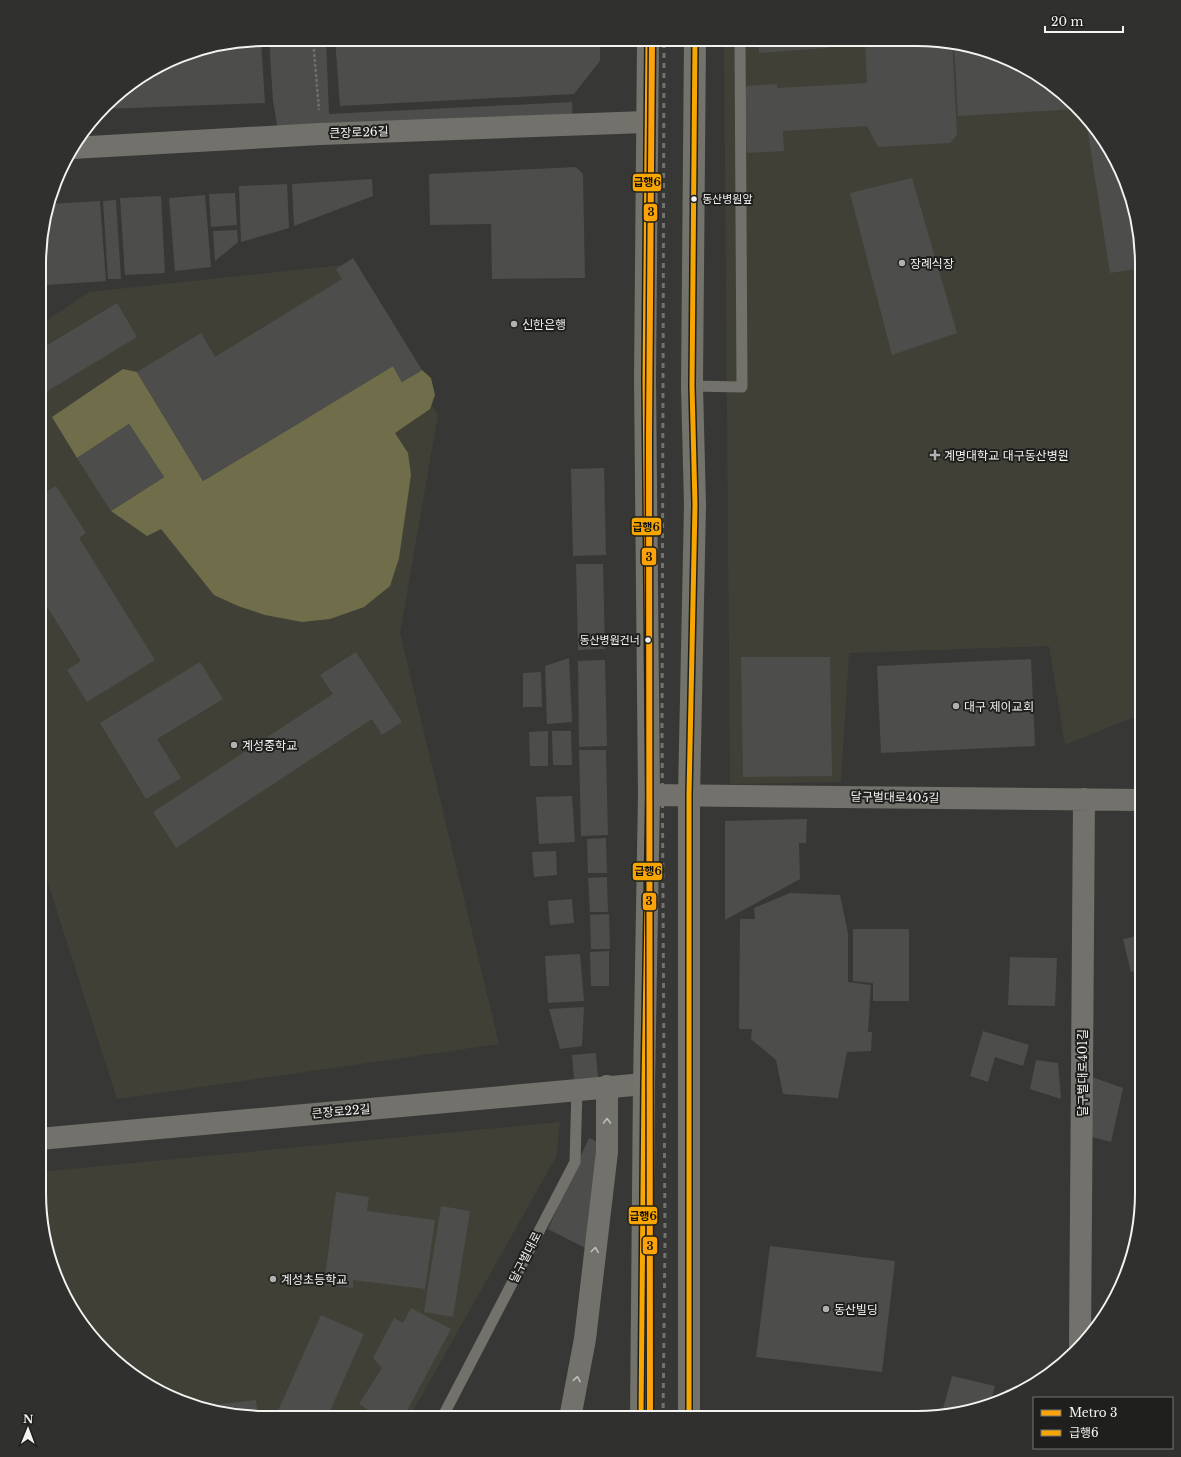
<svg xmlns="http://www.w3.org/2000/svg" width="1181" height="1457" viewBox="0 0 1181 1457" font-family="'Libre Baskerville','Noto Sans KR',serif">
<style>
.built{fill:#414037}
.forest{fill:#706d4a}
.building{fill:#4d4d4b}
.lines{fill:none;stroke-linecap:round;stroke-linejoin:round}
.path{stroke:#6e6e6b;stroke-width:2.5;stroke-dasharray:3 2;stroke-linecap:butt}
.lane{stroke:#72716b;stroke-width:11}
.street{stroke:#72716b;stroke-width:22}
.secondary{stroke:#73736c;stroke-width:22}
.rail{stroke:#727270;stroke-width:3;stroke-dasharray:5 5;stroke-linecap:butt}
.bus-1-casing{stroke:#1f1f1d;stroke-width:8}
.bus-1{stroke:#f7a600;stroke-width:5}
.metro-1-casing{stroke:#1f1f1d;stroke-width:9}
.metro-1{stroke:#fda208;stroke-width:6}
.oneway{stroke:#bfbfbb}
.bus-dot{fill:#f3f3f1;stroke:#1f1f1d;stroke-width:1.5}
.poi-dot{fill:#b1b1af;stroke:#1f1f1d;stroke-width:1.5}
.labels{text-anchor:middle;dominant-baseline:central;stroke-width:4;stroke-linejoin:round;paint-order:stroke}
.bus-label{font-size:11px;fill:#f3f3f1;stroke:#1f1f1d;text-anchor:start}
.street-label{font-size:12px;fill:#f3f3f1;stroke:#1f1f1d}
.poi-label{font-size:12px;fill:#f3f3f1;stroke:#1f1f1d;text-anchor:start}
.rim{fill:none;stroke:#f3f3f1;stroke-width:2}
.line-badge{stroke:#1f1f1d;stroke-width:1.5}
.pale-badge-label{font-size:11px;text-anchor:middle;font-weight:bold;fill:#111}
</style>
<rect width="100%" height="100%" fill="#373735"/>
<path class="built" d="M 724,40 L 947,41 L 1003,56 L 1042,77 L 1086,115 L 1112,152 L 1134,205 L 1142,264 L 1142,714 L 1065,745 L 1049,646 L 849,653 L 841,782 L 730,784 Z
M 343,265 L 438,415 L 400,633 L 499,1044 L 117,1099 L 40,858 L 41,324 L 89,292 Z
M 560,1122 L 556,1157 L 409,1418 L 249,1417 L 191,1406 L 139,1380 L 105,1352 L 69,1305 L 47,1252 L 39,1193 L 39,1172 Z"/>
<path class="forest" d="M 393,366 L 402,382 L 422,370 L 431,378 L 435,395 L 430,409 L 395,433 L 408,453 L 411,475 L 399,558 L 390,586 L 364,607 L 330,619 L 302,622 L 265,615 L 238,606 L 214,595 L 161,529 L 147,536 L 111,511 L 164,477 L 129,424 L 77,458 L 52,417 L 123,369 L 137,372 L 203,481 Z"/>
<path class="building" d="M 269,39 L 326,39 L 329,114 L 572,102 L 573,120 L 278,130 L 273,101 Z
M 335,39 L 600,40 L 600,61 L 574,94 L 340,106 Z
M 261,40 L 265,103 L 104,109 L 116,95 L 191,51 Z
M 758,40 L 828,41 L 828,48 L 759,53 Z
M 865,41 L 947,41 L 952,42 L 957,135 L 950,143 L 878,147 L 867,126 L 783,131 L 784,151 L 747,153 L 743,86 L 777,84 L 777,88 L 867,83 Z
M 954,43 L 1003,56 L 1042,77 L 1077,109 L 958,116 Z
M 1085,114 L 1112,152 L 1134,205 L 1142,268 L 1110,273 Z
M 576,167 L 583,174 L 585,278 L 492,279 L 491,224 L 430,225 L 429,174 Z
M 912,178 L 957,333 L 892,355 L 850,193 Z
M 372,179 L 373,196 L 294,226 L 292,184 Z
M 287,184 L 289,228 L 241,242 L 239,186 Z
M 235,193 L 237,225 L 211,227 L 209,194 Z
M 205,195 L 211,267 L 175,271 L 169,198 Z
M 161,196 L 165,273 L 125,275 L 120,198 Z
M 116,200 L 121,279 L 108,279 L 103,201 Z
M 100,201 L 106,281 L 47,285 L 43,228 L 51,204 Z
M 237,230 L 238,242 L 215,261 L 213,231 Z
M 41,251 L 42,251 L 45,284 L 41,284 Z
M 353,258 L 422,370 L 402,382 L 393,366 L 203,481 L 137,372 L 201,333 L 215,357 L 342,279 L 336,269 Z
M 117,303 L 137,337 L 41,395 L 41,349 Z
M 129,424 L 164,477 L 111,511 L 77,458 Z
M 604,468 L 606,555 L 573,556 L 571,469 Z
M 56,486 L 86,533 L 79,538 L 155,660 L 87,702 L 67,670 L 81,661 L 40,595 L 40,495 Z
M 576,564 L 603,564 L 605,649 L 578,650 Z
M 356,652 L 402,722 L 382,735 L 372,719 L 176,848 L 153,812 L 333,694 L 320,675 Z
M 741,657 L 830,657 L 832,776 L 743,777 Z
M 569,658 L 572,722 L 547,724 L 545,666 Z
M 1031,659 L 1035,746 L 881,753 L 877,666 Z
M 605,660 L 607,746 L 579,747 L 578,661 Z
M 200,662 L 223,699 L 157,739 L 181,778 L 146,799 L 100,723 Z
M 541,672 L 542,707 L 523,707 L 523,673 Z
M 548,731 L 548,766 L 530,766 L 529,732 Z
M 552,731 L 571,731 L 572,765 L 553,765 Z
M 579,750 L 606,750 L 608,835 L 581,836 Z
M 572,796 L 575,842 L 539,844 L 536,797 Z
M 807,819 L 806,843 L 799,843 L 800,879 L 725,920 L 725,821 Z
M 606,838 L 607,873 L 588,873 L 587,839 Z
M 556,851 L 557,875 L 534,877 L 532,852 Z
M 607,877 L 608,912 L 590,912 L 588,878 Z
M 790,893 L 840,895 L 848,933 L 848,982 L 871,985 L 868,1032 L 872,1032 L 871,1051 L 847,1052 L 838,1098 L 783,1094 L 776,1060 L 751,1039 L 752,1029 L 739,1029 L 740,919 L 755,919 L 754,908 Z
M 572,899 L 574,923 L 550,925 L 548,901 Z
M 609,914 L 610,949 L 591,949 L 590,915 Z
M 853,929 L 909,929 L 909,1001 L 873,1001 L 873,983 L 853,981 Z
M 1142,935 L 1142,969 L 1131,972 L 1123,939 Z
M 609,951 L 609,986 L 591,986 L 590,952 Z
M 580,954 L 584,1001 L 548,1003 L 545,956 Z
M 1010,957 L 1057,958 L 1055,1006 L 1008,1005 Z
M 584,1007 L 582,1046 L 560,1049 L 549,1009 Z
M 983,1031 L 1029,1045 L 1023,1066 L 995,1057 L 988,1082 L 970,1076 Z
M 596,1053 L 598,1078 L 574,1079 L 572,1055 Z
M 1036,1060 L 1058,1063 L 1061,1099 L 1030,1089 Z
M 1092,1077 L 1123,1088 L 1111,1142 L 1092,1137 Z
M 589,1138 L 600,1143 L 587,1249 L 548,1229 Z
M 336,1192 L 369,1197 L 367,1211 L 435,1220 L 425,1289 L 353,1280 L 353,1288 L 324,1285 Z
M 441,1206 L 470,1211 L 453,1317 L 424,1312 Z
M 770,1246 L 895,1261 L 882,1372 L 756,1357 Z
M 411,1308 L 451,1329 L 403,1418 L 382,1418 L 359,1404 L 382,1368 L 373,1358 L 394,1318 L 403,1323 Z
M 321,1315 L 364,1334 L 327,1418 L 271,1418 L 277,1413 Z
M 952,1376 L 995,1386 L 990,1404 L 976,1410 L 941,1416 Z
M 1006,1389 L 1020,1392 L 1003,1399 Z
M 256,1400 L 258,1418 L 249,1417 L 196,1407 Z"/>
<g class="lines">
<path class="path" d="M 313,39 L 319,110"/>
<path class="lane" d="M 692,386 L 742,387 L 740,40
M 442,1418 L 575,1162 L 577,1089"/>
<path class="street" d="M 72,148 L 320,134 L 646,122
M 649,795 L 1142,800
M 39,1139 L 644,1084
M 1080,1346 L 1084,799
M 570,1418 L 585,1339 L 607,1152 L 607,1086"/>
<path class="secondary" d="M 641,1418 L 644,1084 L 649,795 L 645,379 L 648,40
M 689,1418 L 689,795 L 695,505 L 692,386 L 695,40"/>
<path class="rail" d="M 663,1418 L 665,1239 L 662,729 L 664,40"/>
<g class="bus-1-casing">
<path id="bus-1" d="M 641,1418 L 644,1084 L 649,795 L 645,379 L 648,40
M 689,1418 L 689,795 L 695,505 L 692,386 L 695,40"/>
</g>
<use href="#bus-1" class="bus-1"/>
<g class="metro-1-casing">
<path id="metro-1" d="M 650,1418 L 649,434 L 652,40"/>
</g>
<use href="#metro-1" class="metro-1"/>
</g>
<defs><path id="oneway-chevron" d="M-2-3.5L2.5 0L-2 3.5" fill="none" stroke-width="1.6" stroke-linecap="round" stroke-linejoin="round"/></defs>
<g class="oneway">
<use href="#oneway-chevron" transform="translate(607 1121) rotate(-90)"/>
<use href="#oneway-chevron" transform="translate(595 1250) rotate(-83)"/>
<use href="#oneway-chevron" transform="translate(577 1379) rotate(-79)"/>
</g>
<g class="bus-dot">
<circle cx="694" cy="199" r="3.5"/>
<circle cx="648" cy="640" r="3.5"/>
</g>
<g class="poi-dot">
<circle cx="902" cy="263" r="4"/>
<circle cx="514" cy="324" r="4"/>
<path d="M933 449h4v4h4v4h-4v4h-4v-4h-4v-4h4z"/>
<circle cx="956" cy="706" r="4"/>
<circle cx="234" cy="745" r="4"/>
<circle cx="273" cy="1279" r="4"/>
<circle cx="826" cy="1309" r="4"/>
</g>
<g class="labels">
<g class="bus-label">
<text x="702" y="199">동산병원앞</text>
<text x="640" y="640" text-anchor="end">동산병원건너</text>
</g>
<g class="street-label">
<text transform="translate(359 132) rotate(-2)">큰장로26길</text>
<text transform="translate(895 797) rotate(1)">달구벌대로405길</text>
<text transform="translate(1082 1073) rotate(-90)">달구벌대로401길</text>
<text transform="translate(341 1111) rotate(-5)">큰장로22길</text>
<text transform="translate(525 1257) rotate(-63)">달구벌대로</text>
</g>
<g class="poi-label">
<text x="910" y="263">장례식장</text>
<text x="522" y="324">신한은행</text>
<text x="944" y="455">계명대학교 대구동산병원</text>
<text x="964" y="706">대구 제이교회</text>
<text x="242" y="745">계성중학교</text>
<text x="281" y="1279">계성초등학교</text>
<text x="834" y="1309">동산빌딩</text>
</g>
</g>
<path d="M0 0H1181V1457H0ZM264 46H917A218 218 0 0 1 1135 264V1193A218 218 0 0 1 917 1411H264A218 218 0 0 1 46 1193V264A218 218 0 0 1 264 46Z" fill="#30302e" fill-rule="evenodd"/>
<path class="rim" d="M264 46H917A218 218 0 0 1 1135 264V1193A218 218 0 0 1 917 1411H264A218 218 0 0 1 46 1193V264A218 218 0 0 1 264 46Z"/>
<g class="line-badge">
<rect x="632" y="173" width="30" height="19" rx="4" fill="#f7a600"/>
<rect x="643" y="203" width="15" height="19" rx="4" fill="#fda208"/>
<rect x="631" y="517" width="31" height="19" rx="4" fill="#f7a600"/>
<rect x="641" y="547" width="16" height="19" rx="4" fill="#fda208"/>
<rect x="632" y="862" width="31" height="19" rx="4" fill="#f7a600"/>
<rect x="642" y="892" width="15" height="19" rx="4" fill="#fda208"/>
<rect x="628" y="1206" width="30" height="19" rx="4" fill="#f7a600"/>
<rect x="642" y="1236" width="16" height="19" rx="4" fill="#fda208"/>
</g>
<g class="pale-badge-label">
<text x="647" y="186">급행6</text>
<text x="651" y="216">3</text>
<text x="646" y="531">급행6</text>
<text x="649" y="561">3</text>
<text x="648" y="875">급행6</text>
<text x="649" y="905">3</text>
<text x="643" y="1220">급행6</text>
<text x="650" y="1250">3</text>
</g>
<rect x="1033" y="1397" width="140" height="52" fill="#1f1f1d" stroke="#747472"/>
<rect x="1041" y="1410" width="20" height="6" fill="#fda208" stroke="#747472"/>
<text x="1069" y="1417" font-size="12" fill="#f3f3f1">Metro 3</text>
<rect x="1041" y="1430" width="20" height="6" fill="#f7a600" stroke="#747472"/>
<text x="1069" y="1437" font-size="12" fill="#f3f3f1">급행6</text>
<g transform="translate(28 1429) rotate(1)" stroke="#1f1f1d" stroke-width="3" paint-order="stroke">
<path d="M0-3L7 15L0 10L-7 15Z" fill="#f3f3f1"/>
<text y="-6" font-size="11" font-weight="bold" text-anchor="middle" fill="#f3f3f1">N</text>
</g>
<path d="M1045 26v6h78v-6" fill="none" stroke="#f3f3f1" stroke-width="2"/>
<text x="1051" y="26" font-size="12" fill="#f3f3f1" stroke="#1f1f1d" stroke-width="3" paint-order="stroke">20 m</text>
</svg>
